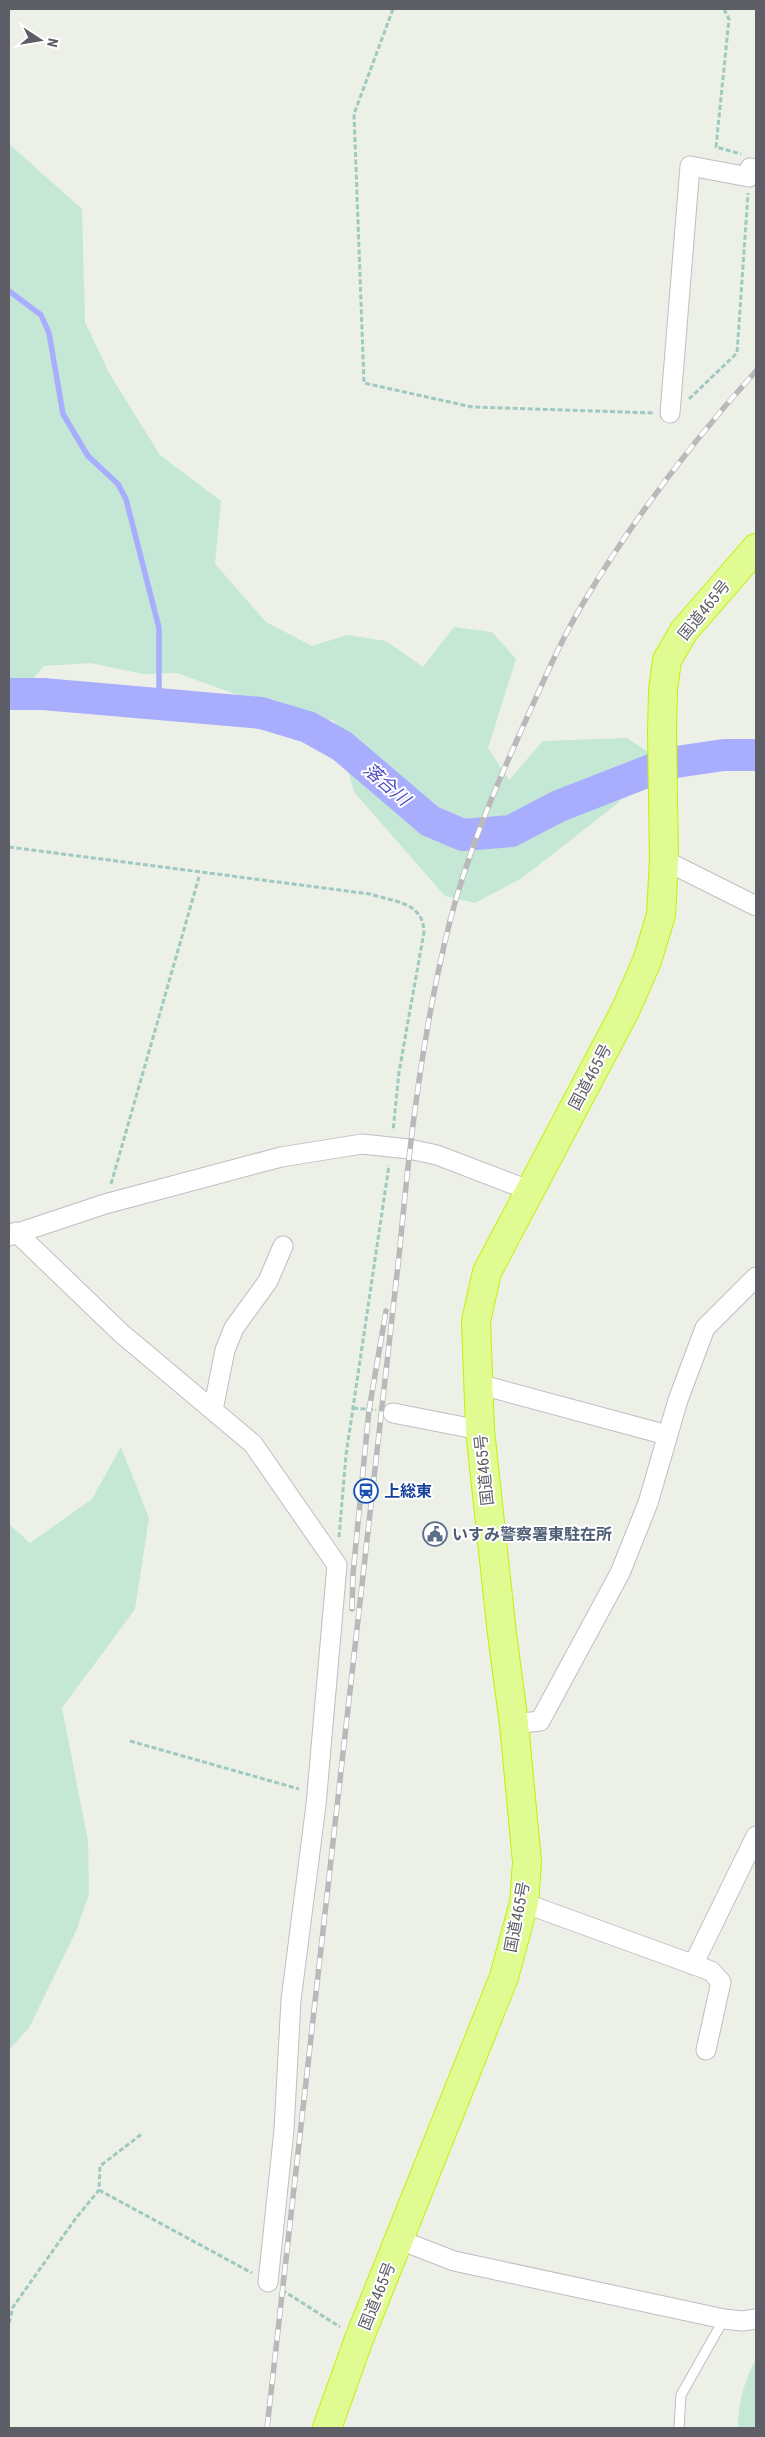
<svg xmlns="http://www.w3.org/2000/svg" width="765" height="2437" viewBox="0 0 765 2437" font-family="'Roboto Condensed','Noto Sans JP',sans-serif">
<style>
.green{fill:#c4e7d6}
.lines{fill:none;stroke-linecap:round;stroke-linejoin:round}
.stream{stroke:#a9adfd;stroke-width:5.5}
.river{stroke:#a9adfd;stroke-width:32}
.lane-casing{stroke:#bfbec4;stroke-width:11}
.street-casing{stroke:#bfbec4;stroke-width:21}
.highway-casing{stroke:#c2f105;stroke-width:30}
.path{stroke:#9ec9c1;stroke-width:3;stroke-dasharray:5 2.5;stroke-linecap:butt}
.lane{stroke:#fff;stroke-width:9}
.street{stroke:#fff;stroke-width:19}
.highway{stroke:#e0fb92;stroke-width:28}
.rail-casing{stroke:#b9b9ba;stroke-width:5.5}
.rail{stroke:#fff;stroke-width:4;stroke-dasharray:11;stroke-linecap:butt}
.labels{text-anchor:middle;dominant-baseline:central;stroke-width:4;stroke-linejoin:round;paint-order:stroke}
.street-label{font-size:16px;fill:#5e5e66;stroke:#fff}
.transit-label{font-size:16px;font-weight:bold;fill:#164399;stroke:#fff;text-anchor:start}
.service-label{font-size:16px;font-weight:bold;fill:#4e5e75;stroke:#fff;text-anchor:start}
.water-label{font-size:18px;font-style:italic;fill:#4d4ac2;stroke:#fff}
</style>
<rect width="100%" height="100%" fill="#edf0e6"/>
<path class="green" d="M 9,144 L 82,209 L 85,322 L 109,373 L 160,455 L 221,501 L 215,564 L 266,622 L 312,646 L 347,635 L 386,641 L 423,667 L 454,627 L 492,632 L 516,659 L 488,748 L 509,780 L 543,741 L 627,738 L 651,754 L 617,804 L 522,878 L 475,903 L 445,896 L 354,792 L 334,721 L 274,708 L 177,673 L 143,674 L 91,663 L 44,666 L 9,706 Z
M 121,1447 L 149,1518 L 135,1609 L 62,1708 L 88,1841 L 89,1894 L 76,1931 L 29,2028 L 9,2050 L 9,1524 L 30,1543 L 92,1499 Z
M 756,2359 L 756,2428 L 738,2428 C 738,2403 744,2381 756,2359 Z"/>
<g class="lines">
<path class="stream" d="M 9,291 L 41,315 L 49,333 L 63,414 L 88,456 L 118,484 L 126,499 L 159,628 L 159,704"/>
<path class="river" d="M 9,694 L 43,694 L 261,713 L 308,727 L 342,746 L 430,821 L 463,835 L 511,831 L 559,806 L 669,763 L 724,755 L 756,755"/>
<g class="lane-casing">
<path id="lane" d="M 679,2428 L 681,2395 L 724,2319"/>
</g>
<g class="street-casing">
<path id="street" d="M 670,413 L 690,166 L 749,177 L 750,168 L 756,169
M 664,860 L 756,906
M 16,1232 L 121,1333 L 253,1444 L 337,1565 L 316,1805 L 291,2000 L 284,2130 L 268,2282
M 9,1236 L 105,1204 L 281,1157 L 362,1144 L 409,1149 L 437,1155 L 531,1191
M 478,1384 L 667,1435
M 213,1410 L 225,1350 L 234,1328 L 268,1281 L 283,1246
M 393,1413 L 480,1430
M 514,1724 L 540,1721 L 620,1573 L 648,1503 L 678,1400 L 705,1328 L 756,1277
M 524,1903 L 711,1971 L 721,1982 L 706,2050
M 693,1965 L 756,1836
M 400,2240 L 454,2261 L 724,2319 L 742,2321 L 756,2319"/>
</g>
<g class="highway-casing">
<path id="highway" d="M 327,2428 L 359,2339 L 504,1977 L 524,1903 L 527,1862 L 514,1724 L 502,1634 L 480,1430 L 476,1321 L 487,1272 L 625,1011 L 647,961 L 661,915 L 664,860 L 662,732 L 663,690 L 667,660 L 684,631 L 756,548"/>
</g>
<path class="path" d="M 393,9 L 354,114 L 364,383 L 472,407 L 654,413
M 724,9 L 729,19 L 716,147 L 741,154
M 689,399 L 737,353 L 748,193
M 9,847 L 370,894 C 395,902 423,902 424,932 L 399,1072 L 393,1131
M 111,1184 L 199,877
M 353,1408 L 376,1410
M 339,1537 L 346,1455 L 389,1165
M 130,1741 L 299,1789
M 99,2190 L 252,2273
M 282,2290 L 340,2327
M 9,2323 L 13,2307 L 76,2218 L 99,2190 L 100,2166 L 143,2133"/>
<use href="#lane" class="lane"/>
<use href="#street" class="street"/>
<use href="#highway" class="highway"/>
<g class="rail-casing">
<path id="rail" d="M 352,1609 L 353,1574 L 369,1410 L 386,1311
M 267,2428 L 400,1247 C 410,1138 423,1028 450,921 C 467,855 493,793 521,731 C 541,687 560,641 585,600 C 634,518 692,442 756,371"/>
</g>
<use href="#rail" class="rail"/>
</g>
<defs>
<g id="station-ring" transform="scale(1.25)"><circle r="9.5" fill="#fff" stroke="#1a4fb4" stroke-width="1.5"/><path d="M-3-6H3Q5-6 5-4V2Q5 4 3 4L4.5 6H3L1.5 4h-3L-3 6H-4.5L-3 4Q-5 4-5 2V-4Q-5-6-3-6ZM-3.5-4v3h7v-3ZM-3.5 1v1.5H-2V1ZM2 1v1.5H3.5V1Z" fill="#1a4fb4"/></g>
<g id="civic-ring" transform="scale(1.25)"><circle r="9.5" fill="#fff" stroke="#5c6f8a" stroke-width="1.5"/><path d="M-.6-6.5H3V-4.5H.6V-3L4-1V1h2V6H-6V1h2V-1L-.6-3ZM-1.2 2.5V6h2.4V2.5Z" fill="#5c6f8a"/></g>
</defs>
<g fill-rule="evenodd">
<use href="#station-ring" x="366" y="1491"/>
<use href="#civic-ring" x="435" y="1534"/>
</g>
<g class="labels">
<g class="street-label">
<text transform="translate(704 610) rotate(-51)">国道465号</text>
<text transform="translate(590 1077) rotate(-62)">国道465号</text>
<text transform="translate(484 1470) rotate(-96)">国道465号</text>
<text transform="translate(517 1917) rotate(-79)">国道465号</text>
<text transform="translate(377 2296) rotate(-68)">国道465号</text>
</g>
<g class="transit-label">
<text x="384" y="1491">上総東</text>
</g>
<g class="service-label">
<text x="452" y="1534">いすみ警察署東駐在所</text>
</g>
<g class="water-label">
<text transform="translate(387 784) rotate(41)">落合川</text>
</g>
</g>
<rect width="765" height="2437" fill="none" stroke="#5e5e66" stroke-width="20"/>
<g transform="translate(40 40) rotate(102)" stroke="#ffffff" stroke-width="4" paint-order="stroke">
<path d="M0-4L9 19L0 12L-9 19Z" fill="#5e5e66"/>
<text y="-8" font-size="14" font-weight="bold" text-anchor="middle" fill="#5e5e66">N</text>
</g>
</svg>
